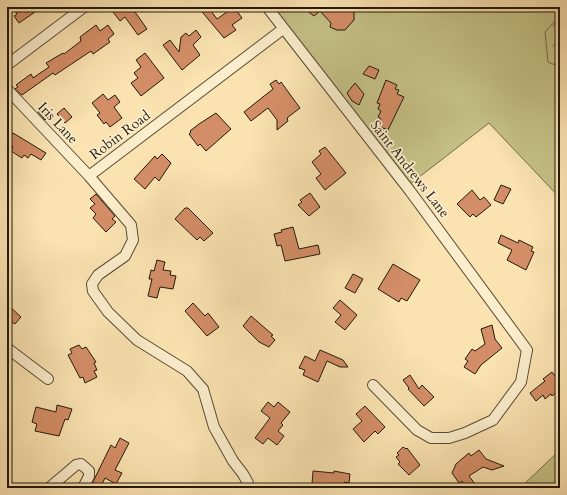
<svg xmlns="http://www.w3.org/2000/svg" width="567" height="495" viewBox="0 0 567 495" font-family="Cardo,serif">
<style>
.grass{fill:#c5c187;stroke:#746d4a}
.forest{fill:url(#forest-firs);stroke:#746d4a}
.building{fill:#d48e67;stroke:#22190c}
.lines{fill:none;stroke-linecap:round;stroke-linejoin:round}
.street-casing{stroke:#584c35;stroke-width:12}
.street{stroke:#fcedcc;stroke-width:10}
.labels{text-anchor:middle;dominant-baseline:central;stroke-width:3.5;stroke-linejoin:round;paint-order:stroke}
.street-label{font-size:14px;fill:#22190c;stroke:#fcedcc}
</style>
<defs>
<pattern id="forest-firs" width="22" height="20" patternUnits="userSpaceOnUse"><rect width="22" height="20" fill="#c5c187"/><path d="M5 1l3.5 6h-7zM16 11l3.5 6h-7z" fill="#a9a573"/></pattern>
</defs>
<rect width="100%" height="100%" fill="#fae3b1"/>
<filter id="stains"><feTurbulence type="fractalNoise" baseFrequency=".005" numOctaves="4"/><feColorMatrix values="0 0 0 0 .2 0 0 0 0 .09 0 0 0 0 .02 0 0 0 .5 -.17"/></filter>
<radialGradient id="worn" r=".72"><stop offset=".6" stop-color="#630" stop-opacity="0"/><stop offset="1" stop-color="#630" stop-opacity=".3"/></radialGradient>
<path class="grass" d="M 273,7 L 560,7 L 560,198 L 489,123 L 409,185 Z
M 560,450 L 560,488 L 520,488 Z"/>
<path class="forest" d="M 560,16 L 560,67 L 548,62 L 545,32 Z"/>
<path class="building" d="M 13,7 L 31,7 L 35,12 L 19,23 L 14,16 L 17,14 Z
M 120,7 L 142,7 L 135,12 L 147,29 L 138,35 L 125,17 L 120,21 L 113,12 Z
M 198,7 L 208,7 L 217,19 L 234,7 L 242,18 L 232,25 L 236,30 L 224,38 Z
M 302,7 L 351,7 L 354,12 L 354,20 L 345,30 L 337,30 L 330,27 L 331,23 L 320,11 L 314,16 Z
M 96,25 L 100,31 L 108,25 L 114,34 L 108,39 L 110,42 L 93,54 L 91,51 L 55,75 L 53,73 L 22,95 L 15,89 L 18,87 L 16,85 L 31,74 L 33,78 L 49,67 L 46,63 L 63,53 L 64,54 L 81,41 L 80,37 Z
M 196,30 L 201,37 L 193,45 L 200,55 L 182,70 L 163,45 L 170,40 L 179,52 L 181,37 L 186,33 L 189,36 Z
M 145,53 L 164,78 L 141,96 L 131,83 L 138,78 L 134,73 L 141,67 L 136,60 Z
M 369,66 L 379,70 L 375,79 L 363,74 Z
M 276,80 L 279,84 L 281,82 L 300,108 L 287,118 L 288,121 L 277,130 L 277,120 L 268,108 L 251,121 L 244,112 L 273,89 L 270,84 Z
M 386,80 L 397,85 L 395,89 L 399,90 L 397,94 L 404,97 L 388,130 L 378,126 L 381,119 L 378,117 L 381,111 L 378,109 L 380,104 L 377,103 Z
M 355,83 L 364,94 L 359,105 L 352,101 L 347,93 Z
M 103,94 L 108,100 L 115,95 L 120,102 L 114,107 L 122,118 L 110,127 L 106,122 L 104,124 L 97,115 L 100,113 L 92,103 Z
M 44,107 L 51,115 L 45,120 L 38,112 Z
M 64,108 L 72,117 L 65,123 L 57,114 Z
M 216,113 L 231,129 L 206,151 L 200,144 L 198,146 L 189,134 L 191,132 L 190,131 L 199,124 Z
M 13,133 L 46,153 L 41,160 L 31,154 L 28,158 L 24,155 L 22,158 L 11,151 L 13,147 L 7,142 Z
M 325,147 L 346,173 L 325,190 L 316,178 L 321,174 L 312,162 L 321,154 L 319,151 Z
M 162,154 L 171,163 L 159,181 L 155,177 L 145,189 L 134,179 L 155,156 L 157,159 Z
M 501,185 L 511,189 L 503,204 L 494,200 Z
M 472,190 L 480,200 L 484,197 L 491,205 L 476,217 L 473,214 L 470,217 L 457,204 Z
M 310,193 L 320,207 L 309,216 L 298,205 L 302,202 L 300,200 Z
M 96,194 L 115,216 L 112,219 L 116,222 L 106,232 L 93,218 L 96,214 L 90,208 L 95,204 L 90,199 Z
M 185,208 L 188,208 L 213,233 L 204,241 L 200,237 L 197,240 L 175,219 Z
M 293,227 L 299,249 L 318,245 L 320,254 L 285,261 L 281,245 L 277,246 L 274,234 L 282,232 L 281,230 Z
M 501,235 L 518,243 L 519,240 L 533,247 L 531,251 L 534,252 L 526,270 L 507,260 L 512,250 L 498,243 Z
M 157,260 L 165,262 L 163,270 L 171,271 L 170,275 L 176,276 L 173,289 L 160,287 L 157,298 L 148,296 L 152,279 L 149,279 L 151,270 L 154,271 Z
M 393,264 L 420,280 L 407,301 L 401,298 L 399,302 L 378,289 Z
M 353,274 L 363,279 L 355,293 L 345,288 Z
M 340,300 L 357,315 L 345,330 L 335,322 L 341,315 L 333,308 Z
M 193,303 L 205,316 L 208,313 L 219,327 L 207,336 L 185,311 Z
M 7,304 L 21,317 L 15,324 L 12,322 L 7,328 Z
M 251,316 L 273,335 L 271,336 L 275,340 L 269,347 L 259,342 L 243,326 Z
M 492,325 L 495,339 L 502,348 L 481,365 L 475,374 L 464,367 L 468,361 L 465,359 L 472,349 L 475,351 L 485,344 L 481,329 Z
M 79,345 L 82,349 L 86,347 L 96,362 L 94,363 L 97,370 L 94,371 L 97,377 L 85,383 L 83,377 L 80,378 L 68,355 L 72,353 L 70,349 Z
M 320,350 L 343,360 L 348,367 L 340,367 L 327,361 L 318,382 L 303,375 L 305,370 L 299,368 L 305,356 L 315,361 Z
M 552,372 L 555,376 L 560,372 L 560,390 L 552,396 L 551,394 L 545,399 L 543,395 L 536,401 L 530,393 L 545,381 L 543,379 Z
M 410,375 L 419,389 L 422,385 L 434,397 L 424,406 L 408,389 L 409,388 L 403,380 Z
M 268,402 L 274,407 L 278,402 L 290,412 L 281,423 L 283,425 L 278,431 L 284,436 L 277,445 L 268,438 L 263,444 L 255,438 L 270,418 L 261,411 Z
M 57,405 L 72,409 L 68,420 L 65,419 L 59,436 L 35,431 L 37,424 L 32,422 L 36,407 L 56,412 Z
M 365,406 L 385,427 L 378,434 L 375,431 L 364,442 L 353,429 L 362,421 L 356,414 Z
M 120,438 L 129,443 L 115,470 L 122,473 L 116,484 L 105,478 L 100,488 L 90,488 L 111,445 L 115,448 Z
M 403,447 L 406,449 L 407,448 L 420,465 L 409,475 L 398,464 L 400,462 L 396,457 L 399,455 L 397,453 Z
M 479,450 L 486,459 L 504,466 L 492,470 L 483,467 L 469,476 L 478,488 L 467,488 L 462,481 L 459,483 L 452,473 L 456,464 L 463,458 L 469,453 L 471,456 Z
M 313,471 L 334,473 L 334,471 L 350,474 L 349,483 L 344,482 L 344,486 L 335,485 L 335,488 L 321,487 L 322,485 L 312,484 Z"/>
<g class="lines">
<g class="street-casing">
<path id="street" d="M 267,7 L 410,191 L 527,350 L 521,382 L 493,420 L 465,433 L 449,438 L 431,438 L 417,430 L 373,385
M 7,65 L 84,7
M 7,89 L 89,176 L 131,225 L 133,240 L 125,256 L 98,275 L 92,284 L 93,291 L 108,312 L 137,340 L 187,371 L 203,389 L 214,427 L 233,461 L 243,474 L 248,483 L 247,488
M 89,176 L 283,29
M 7,348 L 48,379
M 49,488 L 76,465 L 81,464 L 89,471 L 89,476 L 83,488"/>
</g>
<use href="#street" class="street"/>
</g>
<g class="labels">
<g class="street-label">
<text transform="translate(58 123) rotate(47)">Iris Lane</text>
<text transform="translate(120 135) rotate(-37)">Robin Road</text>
<text transform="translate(410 169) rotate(52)">Saint Andrews Lane</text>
</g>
</g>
<rect width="567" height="495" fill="none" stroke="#fae3b1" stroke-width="24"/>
<rect x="8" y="8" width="551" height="479" fill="none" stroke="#22190c" stroke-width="2"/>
<rect x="12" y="12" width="543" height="471" fill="none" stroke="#22190c"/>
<rect width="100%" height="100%" filter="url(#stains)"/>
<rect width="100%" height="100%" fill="url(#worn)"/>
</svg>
